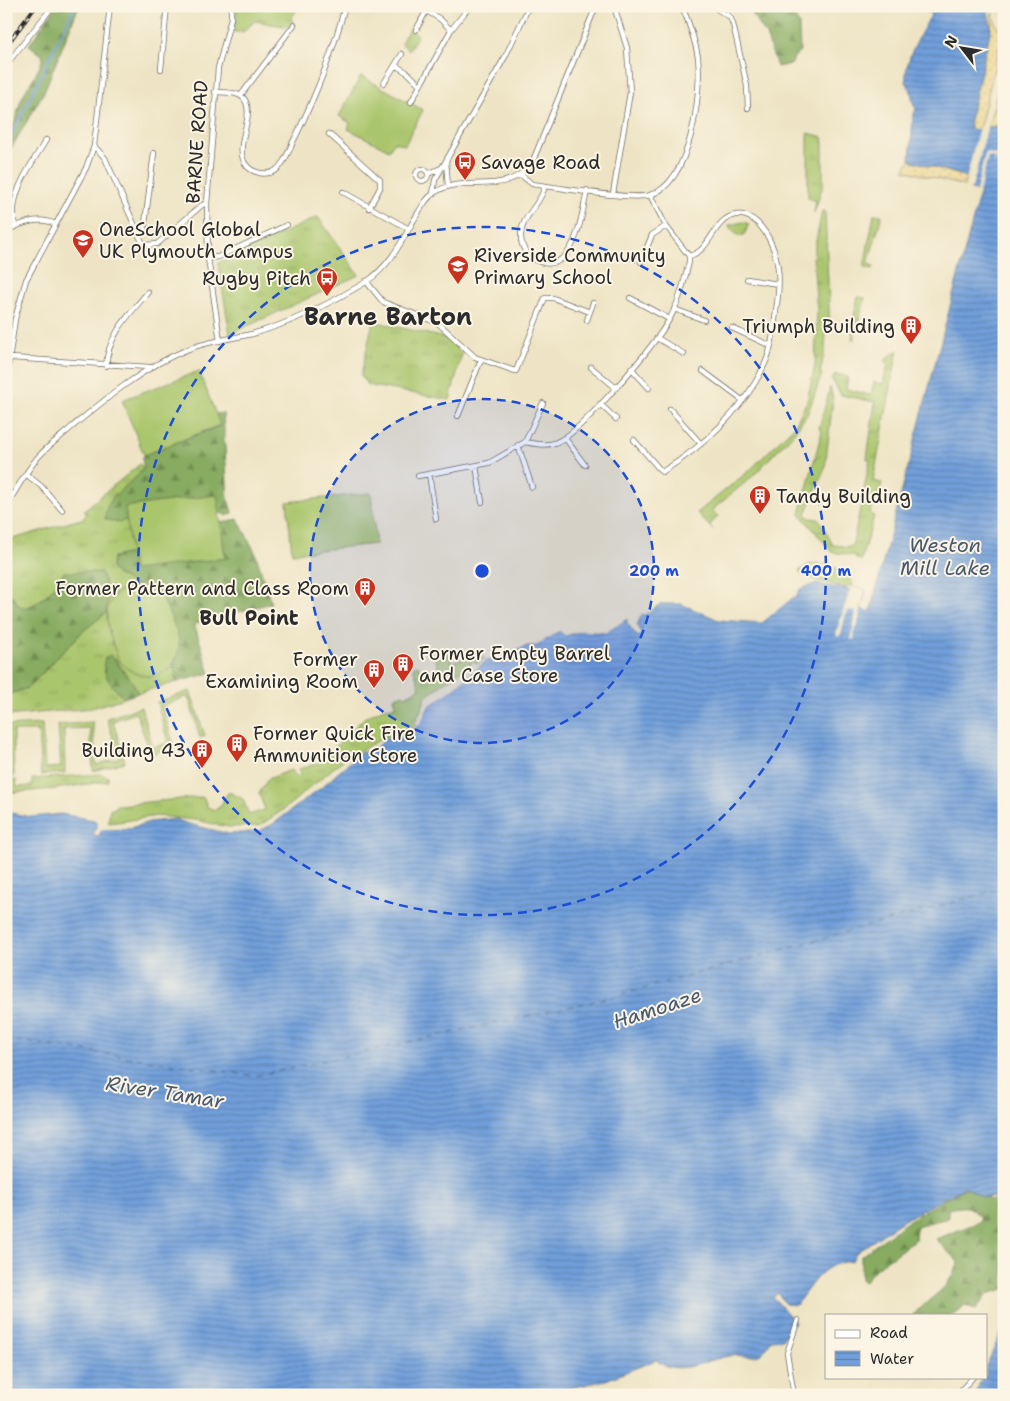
<svg xmlns="http://www.w3.org/2000/svg" width="1010" height="1401" viewBox="0 0 1010 1401" font-family="'Shantell Sans',sans-serif">
<style>
.grass{fill:url(#grass-tufts);stroke:#6a784c}
.forest{fill:url(#forest-firs);stroke:#596b46}
.sand{fill:url(#sand-dots);stroke:#8c8264}
.pitch{fill:#aac66d;stroke:#6a784c}
.water{fill:url(#water-rules);stroke:#4e6582}
.pier{fill:#eee4c5}
.lines{fill:none;stroke-linecap:round;stroke-linejoin:round}
.stream{stroke:#719fda;stroke-width:2}
.ferry{stroke:#475971;stroke-width:1;stroke-dasharray:6 5;stroke-linecap:butt}
.street-casing{stroke:#6f6c61;stroke-width:6}
.street{stroke:#fff;stroke-width:4.5}
.rail-casing{stroke:#2b2b2b;stroke-width:4}
.rail{stroke:#fcf5e5;stroke-width:2;stroke-dasharray:5.5;stroke-linecap:butt}
.ring{fill:none;stroke:#1d4ed8;stroke-width:2.5;stroke-dasharray:9 6}
.labels{text-anchor:middle;dominant-baseline:central;stroke-width:4;stroke-linejoin:round;paint-order:stroke}
.street-label{font-size:19px;fill:#2b2b2b;stroke:#fcf5e5}
.poi-label{font-size:19px;fill:#2b2b2b;stroke:#fcf5e5;text-anchor:start}
.water-label{font-size:20px;font-style:italic;fill:#475971;stroke:#fcf5e5}
.neighbourhood-label{font-size:20px;font-weight:bold;fill:#2b2b2b;stroke:#fcf5e5}
.district-label{font-size:24px;font-weight:bold;fill:#2b2b2b;stroke:#fcf5e5}
.centre{fill:#1d4ed8;stroke:#fcf5e5;stroke-width:2.5}
.ring-label{font-size:15px;text-anchor:middle;font-weight:bold;fill:#1d4ed8;stroke:#fcf5e5;stroke-width:4;stroke-linejoin:round;paint-order:stroke}
</style>
<defs>
<pattern id="grass-tufts" width="24" height="20" patternUnits="userSpaceOnUse" patternTransform="scale(1.25)"><rect width="24" height="20" fill="#aac66d"/><path d="M3 7l-1-3M5 7V3M7 7l1-3M15 17l-1-3M17 17v-4M19 17l1-3" fill="none" stroke="#92aa5f"/></pattern>
<pattern id="forest-firs" width="22" height="20" patternUnits="userSpaceOnUse" patternTransform="scale(1.25)"><rect width="22" height="20" fill="#87ab60"/><path d="M5 1l3.5 6h-7zM16 11l3.5 6h-7z" fill="#6f8b4f"/></pattern>
<pattern id="sand-dots" width="8" height="8" patternUnits="userSpaceOnUse" patternTransform="scale(1.25)"><rect width="8" height="8" fill="#eeda9e"/><path d="M2 2h.1M6 6h.1" fill="none" stroke="#cb8" stroke-width="1.8" stroke-linecap="round"/></pattern>
<pattern id="water-rules" width="6" height="5" patternUnits="userSpaceOnUse" patternTransform="scale(1.25)"><rect width="6" height="5" fill="#719fda"/><path d="M0 2.5h6" fill="none" stroke="#5d82b1"/></pattern>
</defs>
<rect width="100%" height="100%" fill="#fcf5e5"/>
<filter id="ink" filterUnits="userSpaceOnUse"><feTurbulence type="fractalNoise" baseFrequency=".02" numOctaves="2"/><feDisplacementMap in="SourceGraphic" scale="10" xChannelSelector="R" yChannelSelector="G"/><feConvolveMatrix kernelMatrix="1 2 1 2 8 2 1 2 1" color-interpolation-filters="sRGB"/></filter>
<filter id="wash" filterUnits="userSpaceOnUse"><feTurbulence type="fractalNoise" baseFrequency=".0096" numOctaves="4" result="noise"/><feDisplacementMap in="SourceGraphic" scale="20" xChannelSelector="R" yChannelSelector="G"/><feGaussianBlur stdDeviation="1.12" result="paint"/><feColorMatrix in="noise" values="0 0 0 0 0 0 0 0 0 0 0 0 0 0 0 0 0 1.4 0 .05"/><feComposite in="paint" operator="in"/></filter>
<g filter="url(#wash)">
<rect width="100%" height="100%" fill="#eee4c5"/>
<path class="grass" d="M 237,6 L 299,6 L 291,19 L 293,22 L 289,27 L 255,21 L 243,32 L 234,32 Z
M 409,29 L 418,35 L 409,50 L 401,43 Z
M 808,133 L 823,137 L 823,185 L 814,213 L 816,201 L 808,198 Z
M 822,211 L 825,211 L 830,330 L 826,331 L 825,350 L 820,373 L 822,374 L 807,415 L 793,434 L 752,477 L 712,510 L 718,516 L 710,525 L 713,530 L 697,513 L 750,470 L 795,425 L 807,401 L 815,365 L 817,312 L 813,256 Z
M 874,214 L 882,215 L 868,264 L 874,266 L 873,269 L 864,267 Z
M 318,217 L 359,275 L 230,334 L 218,263 Z
M 743,222 L 749,224 L 744,235 L 739,236 L 731,230 L 729,225 Z
M 858,297 L 865,298 L 853,340 L 852,326 Z
M 373,321 L 449,339 L 462,354 L 450,400 L 367,385 L 361,375 Z
M 898,350 L 873,481 L 882,483 L 877,500 L 874,500 L 870,514 L 874,516 L 861,560 L 856,559 L 856,556 L 832,552 L 800,514 L 822,431 L 819,429 L 830,387 L 833,399 L 825,468 L 806,514 L 810,518 L 819,519 L 833,545 L 850,547 L 853,543 L 870,460 L 867,459 L 875,402 L 841,395 L 832,380 L 835,374 L 848,377 L 846,389 L 871,395 L 874,382 L 883,384 L 888,363 L 885,362 L 886,359 Z
M 140,464 L 144,468 L 132,483 L 112,497 L 119,523 L 127,519 L 131,553 L 113,557 L 116,574 L 136,585 C 93,595 108,629 118,659 L 149,677 L 164,672 L 177,657 L 174,667 L 177,682 L 138,693 L 115,658 L 114,688 L 124,698 L 92,708 L 6,716 L 6,695 L 28,688 L 83,631 L 106,613 L 64,572 C 56,586 38,608 21,608 L 6,589 L 6,541 L 81,519 L 87,514 L 84,510 Z
M 816,563 L 844,570 L 852,581 L 851,586 L 848,585 L 847,588 L 812,579 L 810,575 L 802,575 L 799,571 L 807,565 Z
M 477,651 L 478,656 L 485,658 L 477,664 L 474,661 L 424,698 L 424,703 L 411,732 L 405,729 L 396,731 L 343,760 L 283,810 L 259,826 L 229,827 L 195,820 L 157,816 L 110,823 L 108,822 L 110,809 L 114,809 L 117,805 L 201,797 L 204,798 L 207,807 L 215,810 L 222,805 L 224,797 L 229,792 L 243,799 L 249,815 L 265,810 L 259,793 L 268,779 L 291,770 L 297,777 L 300,776 L 299,769 L 319,763 L 364,718 L 384,708 L 390,708 L 396,705 L 394,698 L 403,694 L 405,696 L 420,688 L 413,667 L 418,665 L 423,676 L 439,670 L 435,658 L 449,653 L 452,662 L 473,655 L 473,652 Z
M 190,691 L 205,736 L 200,738 L 189,699 L 186,697 L 162,706 L 174,746 L 151,754 L 136,713 L 113,721 L 125,762 L 93,771 L 90,728 L 64,729 L 65,773 L 41,775 L 38,731 L 13,731 L 14,777 L 6,777 L 6,771 L 9,770 L 6,726 L 42,724 L 45,768 L 61,767 L 58,725 L 93,722 L 96,765 L 119,758 L 107,718 L 141,707 L 153,747 L 168,743 L 157,702 Z
M 100,774 L 108,777 L 108,781 L 55,789 L 6,793 L 6,781 L 16,780 L 17,787 L 32,786 L 32,779 Z"/>
<path class="forest" d="M 56,6 L 79,6 L 44,92 L 6,157 L 6,137 C 18,125 16,108 24,94 C 31,80 40,71 43,56 L 29,45 Z
M 747,6 L 788,6 L 799,24 L 800,52 L 794,57 L 792,64 L 777,67 L 766,35 Z
M 223,413 L 228,500 L 233,513 L 227,516 L 219,512 L 216,495 L 125,507 L 127,519 L 119,523 L 105,519 C 105,495 130,487 144,468 L 142,459 L 144,455 L 220,426 L 216,414 Z
M 238,519 L 255,552 L 271,603 L 194,624 L 210,673 L 177,682 L 174,667 L 179,639 L 165,603 L 157,592 L 136,585 L 116,574 L 111,568 L 113,557 L 131,553 L 133,570 L 225,558 L 220,523 Z
M 64,572 L 101,572 L 108,592 L 106,613 L 83,631 L 28,688 L 6,695 L 6,589 L 21,608 C 38,608 56,586 64,572 Z
M 111,655 L 133,683 L 138,693 L 124,698 C 113,688 100,674 105,658 Z
M 966,1187 L 990,1200 L 1004,1200 L 1004,1289 L 987,1294 L 976,1310 L 965,1305 L 954,1315 L 912,1315 L 946,1286 L 959,1263 L 936,1239 L 979,1222 L 981,1218 C 969,1204 966,1206 948,1209 L 948,1218 L 916,1226 L 915,1240 L 875,1269 L 864,1282 L 861,1279 L 861,1256 L 911,1219 Z"/>
<path class="sand" d="M 992,13 L 996,25 L 1003,31 L 1002,38 L 1004,41 L 999,49 L 979,130 L 971,129 L 969,121 L 991,28 Z
M 1004,69 L 1004,120 L 1000,125 L 988,127 Z
M 910,160 L 966,177 L 964,186 L 904,170 Z"/>
<path class="pitch" d="M 361,76 L 423,110 L 405,145 L 394,142 L 389,150 L 348,129 L 350,123 L 339,116 Z
M 199,371 L 220,425 L 144,455 L 122,400 Z
M 371,493 L 376,544 L 292,553 L 287,502 Z
M 217,495 L 225,558 L 133,570 L 125,507 Z
M 136,585 C 155,587 162,596 169,613 C 173,623 180,635 179,646 C 176,681 138,686 118,659 C 108,629 93,595 136,585 Z"/>
<path class="water" d="M 926,6 L 973,6 L 977,9 L 987,6 L 991,28 L 969,125 L 971,129 L 979,130 L 1000,125 L 1004,119 L 1004,1198 L 983,1197 L 965,1187 L 904,1220 L 857,1252 L 852,1261 C 822,1263 813,1283 796,1305 L 785,1304 L 778,1293 L 773,1297 L 795,1322 L 783,1339 L 771,1340 C 768,1345 765,1352 759,1355 C 750,1358 738,1354 729,1356 C 706,1360 676,1378 656,1360 L 606,1380 L 558,1391 C 546,1398 535,1390 523,1395 L 6,1395 L 6,812 L 31,817 L 61,814 L 94,820 L 98,823 L 93,834 L 99,836 L 101,830 L 127,829 L 149,822 L 176,819 L 185,823 L 229,834 L 259,831 L 273,824 L 322,787 L 359,754 L 378,746 L 388,737 L 401,732 L 411,732 L 421,723 L 429,706 L 450,692 L 486,661 L 497,659 L 527,646 L 537,646 L 559,631 L 565,636 L 582,631 L 606,633 L 627,619 L 627,623 L 638,637 L 642,634 L 637,625 L 642,614 L 645,615 L 660,604 L 681,604 L 719,620 L 762,623 L 794,597 L 796,598 L 800,589 L 815,584 L 847,589 L 849,592 L 851,586 L 866,590 L 861,609 L 870,612 L 980,192 L 971,189 L 974,179 L 910,160 L 913,116 L 916,109 C 911,101 913,100 911,91 C 910,88 907,85 906,81 C 904,59 921,34 931,15 Z
M 1004,1327 L 1004,1395 L 975,1395 L 982,1377 L 986,1377 L 986,1366 Z"/>
<path class="pier" d="M 988,124 L 972,188 L 969,187 L 971,181 L 966,180 L 979,127 Z
M 986,152 L 1004,157 L 1004,160 L 997,158 L 994,165 L 995,158 L 988,156 L 979,192 L 976,191 Z
M 851,586 L 865,590 L 857,628 L 855,628 L 854,639 L 851,640 L 856,612 L 847,610 L 841,634 L 838,637 L 836,634 Z"/>
<g class="lines">
<path class="stream" d="M 6,147 L 75,6"/>
<path class="ferry" d="M 6,1039 L 255,1076 L 613,997 L 1004,888"/>
</g>
</g>
<g filter="url(#ink)">
<g class="lines">
<g class="street-casing">
<path id="street" d="M 712,6 L 730,17 L 733,24 L 747,86 L 748,108
M 427,11 L 440,19 L 451,30
M 416,30 L 429,6
M 6,65 L 53,6
M 395,65 L 408,73 L 420,85
M 161,69 L 167,6
M 384,83 L 402,54
M 215,92 C 225,93 242,91 246,102 C 254,121 232,148 247,166 C 253,173 266,176 275,171 C 285,164 289,149 295,138 C 316,95 333,53 345,6
M 241,95 L 294,25
M 411,102 L 451,30 L 470,6
M 329,134 L 380,180 L 380,188 L 369,208
M 94,146 L 105,158 L 142,242 L 146,245 L 157,244 L 202,205 L 207,203
M 446,161 L 448,186
M416 175a6 6 0 1 1 12 0a6 6 0 1 1-12 0Z
M 428,174 L 441,168
M 521,175 L 532,184 C 555,187 633,201 650,195 C 691,183 702,93 698,57 C 695,39 689,23 682,6
M 545,186 C 541,205 520,217 521,237 C 521,247 526,254 534,259 C 574,281 582,215 587,190
M 343,192 L 409,229
M 433,194 L 435,180 L 505,57 L 529,6
M 613,194 L 630,92 L 627,48 L 614,6
M 15,226 C 8,194 30,167 46,140
M 6,231 C 22,223 39,216 55,224
M 140,235 L 144,231 L 154,153
M 208,258 L 218,257 L 287,225
M 641,262 L 652,235 L 666,226
M 747,279 L 778,284
M 366,281 L 383,302 L 438,323 L 475,357 L 512,370 L 516,371 L 545,298 L 553,298 L 590,312
M 630,298 L 669,319
M 674,309 L 704,320
M 587,320 L 593,303
M 732,328 L 771,346
M 657,338 L 684,354
M 220,341 L 208,258 L 207,203 L 218,68 L 231,18 L 231,6
M 11,358 L 149,367
M 106,366 C 108,335 129,315 148,292
M 591,367 L 615,387
M 631,368 L 649,388
M 703,371 L 742,400
M 6,381 L 15,319 L 26,280 L 86,168 L 94,146 L 110,6
M 600,404 L 616,419
M 670,409 L 701,444
M 458,416 L 481,360
M 565,438 L 585,465
M 634,440 L 662,472 C 704,446 748,406 767,359 C 773,343 774,328 776,311 C 780,285 781,261 768,237 C 761,225 751,213 736,215 C 712,219 712,251 689,256
M 525,442 L 543,403
M 518,445 L 532,487
M 476,466 L 482,502
M 429,474 L 436,519
M 27,475 L 41,486 L 62,510
M 418,476 L 489,463 L 525,442 C 536,444 548,447 559,441 C 584,429 654,346 669,320 C 679,303 684,282 689,262 L 689,256 L 666,226 L 650,195
M 6,507 C 16,490 26,471 39,456 C 49,445 62,436 73,426 C 108,397 144,367 186,350 C 207,341 230,339 252,334 C 292,323 331,303 366,282 C 389,267 401,243 414,220 C 420,210 425,199 434,193 C 465,172 504,199 532,163 L 596,6
M 794,1395 L 787,1353 L 798,1320
M 957,1395 L 973,1377"/>
</g>
<use href="#street" class="street"/>
<g class="rail-casing">
<path id="rail" d="M 6,46 L 36,6"/>
</g>
<use href="#rail" class="rail"/>
</g>
</g>
<circle cx="482" cy="571" r="172" fill="#1d4ed8" fill-opacity=".12"/>
<g class="ring">
<circle cx="482" cy="571" r="172"/>
<circle cx="482" cy="571" r="344"/>
</g>
<defs>
<g id="bus-pin" transform="scale(1.125)"><path d="M0 17L-7.5 6A9.5 9.5 0 1 1 7.5 6Z" fill="#c8321e" stroke="#fcf5e5"/><path d="M-5-6H5V4H4V6H2V4H-2V6H-4V4H-5ZM-3.5-4V0h7V-4ZM-3.5 1.2v1.5H-2V1.2ZM2 1.2v1.5H3.5V1.2Z" fill="#fff"/></g>
<g id="school-pin" transform="scale(1.125)"><path d="M0 17L-7.5 6A9.5 9.5 0 1 1 7.5 6Z" fill="#c8321e" stroke="#fcf5e5"/><path d="M0-5L7-2L0 1L-7-2ZM-4 1L0 2.5L4 1V4Q0 6-4 4Z" fill="#fff"/></g>
<g id="building-pin" transform="scale(1.125)"><path d="M0 17L-7.5 6A9.5 9.5 0 1 1 7.5 6Z" fill="#c8321e" stroke="#fcf5e5"/><path d="M-4-6H4V6H1V3H-1V6H-4ZM-2.5-4.3h1.7v1.8h-1.7ZM.8-4.3h1.7v1.8H.8ZM-2.5-1h1.7V.8h-1.7ZM.8-1h1.7V.8H.8Z" fill="#fff"/></g>
</defs>
<g fill-rule="evenodd">
<use href="#bus-pin" x="465" y="162"/>
<use href="#school-pin" x="83" y="240"/>
<use href="#school-pin" x="458" y="266"/>
<use href="#bus-pin" x="327" y="278"/>
<use href="#building-pin" x="911" y="326"/>
<use href="#building-pin" x="760" y="496"/>
<use href="#building-pin" x="365" y="588"/>
<use href="#building-pin" x="403" y="664"/>
<use href="#building-pin" x="374" y="670"/>
<use href="#building-pin" x="237" y="744"/>
<use href="#building-pin" x="202" y="750"/>
</g>
<g class="labels">
<g class="street-label">
<text transform="translate(197 142) rotate(-86)">BARNE ROAD</text>
</g>
<g class="poi-label">
<text x="481" y="162">Savage Road</text>
<text x="99" y="229">OneSchool Global<tspan x="99" dy="22">UK Plymouth Campus</tspan></text>
<text x="474" y="255">Riverside Community<tspan x="474" dy="22">Primary School</tspan></text>
<text x="311" y="278" text-anchor="end">Rugby Pitch</text>
<text x="895" y="326" text-anchor="end">Triumph Building</text>
<text x="776" y="496">Tandy Building</text>
<text x="349" y="588" text-anchor="end">Former Pattern and Class Room</text>
<text x="419" y="653">Former Empty Barrel<tspan x="419" dy="22">and Case Store</tspan></text>
<text x="358" y="659" text-anchor="end">Former<tspan x="358" dy="22">Examining Room</tspan></text>
<text x="253" y="733">Former Quick Fire<tspan x="253" dy="22">Ammunition Store</tspan></text>
<text x="186" y="750" text-anchor="end">Building 43</text>
</g>
<g class="water-label">
<text x="945" y="545">Weston<tspan x="945" dy="23">Mill Lake</tspan></text>
<text transform="translate(657 1008) rotate(-18)">Hamoaze</text>
<text transform="translate(165 1092) rotate(9)">River Tamar</text>
</g>
<g class="neighbourhood-label">
<text x="249" y="618">Bull Point</text>
</g>
<g class="district-label">
<text x="388" y="317">Barne Barton</text>
</g>
</g>
<circle cx="482" cy="571" r="8" class="centre"/>
<g class="ring-label">
<text x="654" y="576">200 m</text>
<text x="826" y="576">400 m</text>
</g>
<rect width="1010" height="1401" fill="none" stroke="#fcf5e5" stroke-width="25"/>
<rect x="825" y="1314" width="162" height="65" fill="#fcf5e5" stroke="#a8a49b"/>
<rect x="835" y="1330" width="25" height="8" fill="#ffffff" stroke="#a8a49b"/>
<text x="870" y="1338" font-size="15" fill="#2b2b2b">Road</text>
<rect x="835" y="1351" width="25" height="15" fill="url(#water-rules)" stroke="#a8a49b"/>
<text x="870" y="1364" font-size="15" fill="#2b2b2b">Water</text>
<g transform="translate(962 48) rotate(301)" stroke="#fcf5e5" stroke-width="4" paint-order="stroke">
<path d="M0-4L9 19L0 12L-9 19Z" fill="#2b2b2b"/>
<text y="-8" font-size="14" font-weight="bold" text-anchor="middle" fill="#2b2b2b">N</text>
</g>
</svg>
